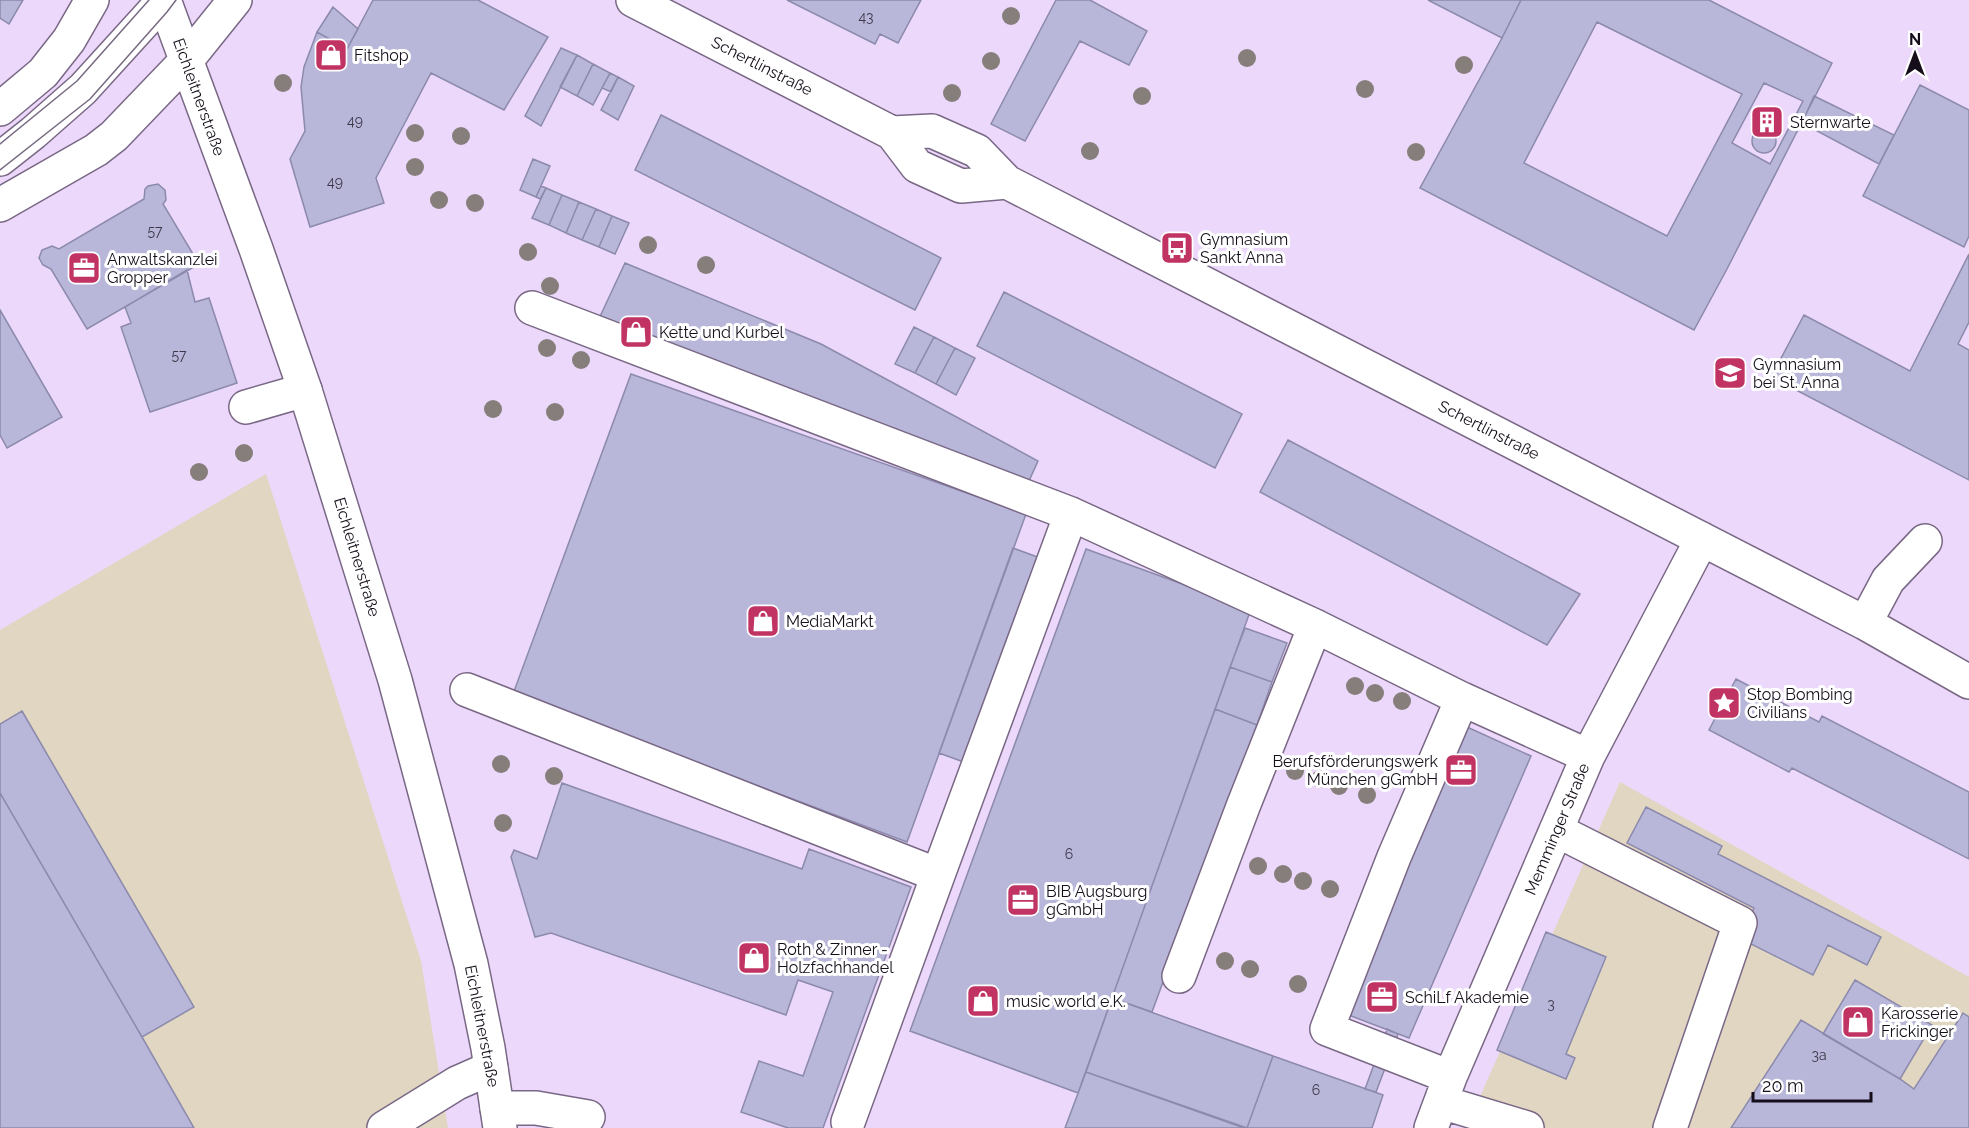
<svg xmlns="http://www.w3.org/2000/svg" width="1969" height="1128" viewBox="0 0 1969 1128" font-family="Raleway,sans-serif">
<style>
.industrial{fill:#e0d6c1}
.building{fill:#b8b6d9;stroke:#8c8aac;stroke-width:1.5;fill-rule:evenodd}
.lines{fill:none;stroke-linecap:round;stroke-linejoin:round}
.minor-casing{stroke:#796885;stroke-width:36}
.major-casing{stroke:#796885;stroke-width:36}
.minor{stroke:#fff;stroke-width:33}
.major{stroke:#fff;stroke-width:33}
.tram{stroke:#776a80;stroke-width:1.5}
.tree{fill:#867e7b}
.labels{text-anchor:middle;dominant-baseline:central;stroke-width:6;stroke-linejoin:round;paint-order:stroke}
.number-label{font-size:14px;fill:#3e384a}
.poi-label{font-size:16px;fill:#150e1a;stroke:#fff;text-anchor:start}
.street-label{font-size:16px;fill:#150e1a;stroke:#fff}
</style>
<rect width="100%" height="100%" fill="#ecd8fa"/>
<path class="industrial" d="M 266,474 L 421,961 L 448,1128 L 0,1128 L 0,630 Z
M 1620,782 L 1969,977 L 1969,1128 L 1466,1128 Z"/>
<path class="building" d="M 0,0 L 23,0 L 9,24 L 0,18 Z
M 373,0 L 478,0 L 548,37 L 504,110 L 431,73 L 376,178 L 384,203 L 310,227 L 290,159 L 305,131 L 301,87 L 304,67 L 317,32 L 347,49 Z
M 787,0 L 921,0 L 898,43 L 880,34 L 875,44 Z
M 1056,0 L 1090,0 L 1147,31 L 1129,65 L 1080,41 L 1025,141 L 991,124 Z
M 1428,0 L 1521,0 L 1502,38 Z
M 1521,0 L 1709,0 L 1832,63 L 1727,269 L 1694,330 L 1420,188 L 1502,38 ZM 1597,22 L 1742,94 L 1667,236 L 1524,163 Z
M 333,7 L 358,29 L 347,49 L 317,32 Z
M 561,48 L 577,55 L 541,126 L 525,116 Z
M 577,55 L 593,64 L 577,96 L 560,87 Z
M 593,64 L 610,73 L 593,105 L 577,96 Z
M 610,73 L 618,77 L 611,92 L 602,88 Z
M 618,77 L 634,86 L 618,120 L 601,110 Z
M 1764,83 L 1803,101 L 1770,164 L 1732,143 Z
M 1920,85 L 1969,110 L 1969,236 L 1964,247 L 1863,196 Z
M 1814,96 L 1894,135 L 1879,164 L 1802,123 Z
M 661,115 L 941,258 L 915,310 L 635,170 Z
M1752 141a12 12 0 1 1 24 0a12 12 0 1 1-24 0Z
M 533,159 L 550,166 L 536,197 L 520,190 Z
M 158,184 L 165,190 L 166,200 L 163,204 L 199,264 L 87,329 L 51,269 L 43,265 L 39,258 L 42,250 L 52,246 L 59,249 L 144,199 L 145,189 L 148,186 Z
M 541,186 L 546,188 L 540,199 L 536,197 Z
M 546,188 L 562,195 L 549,225 L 532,218 Z
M 562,195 L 579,202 L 566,233 L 549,225 Z
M 579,202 L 596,209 L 582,240 L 566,233 Z
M 596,209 L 612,216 L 599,247 L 582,240 Z
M 612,216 L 629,223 L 615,254 L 599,247 Z
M 1969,254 L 1969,322 L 1958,344 L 1969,350 L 1969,480 L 1771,377 L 1804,315 L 1910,371 Z
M 625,263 L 821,344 L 1038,461 L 1028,483 L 596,325 Z
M 187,270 L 195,302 L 209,298 L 237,383 L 150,412 L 121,327 L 131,323 L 125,307 Z
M 1004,292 L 1242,414 L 1215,468 L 977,346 Z
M 0,310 L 62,417 L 7,448 L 0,435 Z
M 914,327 L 934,337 L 915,373 L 895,364 Z
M 934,337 L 955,348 L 936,384 L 915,373 Z
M 955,348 L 975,358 L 956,395 L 936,384 Z
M 631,374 L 1026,514 L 907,842 L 513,694 Z
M 1288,440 L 1580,594 L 1547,645 L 1260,492 Z
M 1013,548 L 1043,559 L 969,764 L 939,753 Z
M 1086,549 L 1251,609 L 1078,1093 L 910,1031 Z
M 1245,628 L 1287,643 L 1272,682 L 1230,667 Z
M 1230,667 L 1272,682 L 1257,725 L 1215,709 Z
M 1736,679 L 1819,722 L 1822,716 L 1969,792 L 1969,859 L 1792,768 L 1789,772 L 1709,730 Z
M 1215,709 L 1257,725 L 1152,1012 L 1112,998 Z
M 22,711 L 194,1007 L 142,1037 L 0,793 L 0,724 Z
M 1467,727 L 1531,756 L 1409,1038 L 1338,1011 Z
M 562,783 L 802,869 L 809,849 L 911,887 L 823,1128 L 788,1128 L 741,1112 L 759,1061 L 803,1076 L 833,992 L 798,980 L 786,1015 L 551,933 L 535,937 L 511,857 L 514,850 L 537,859 Z
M 0,793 L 142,1037 L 194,1128 L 0,1128 Z
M 1646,807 L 1722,846 L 1718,854 L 1881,937 L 1867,965 L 1828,945 L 1813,975 L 1739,938 L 1754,908 L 1627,843 Z
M 1546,932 L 1606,957 L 1566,1054 L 1575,1058 L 1566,1079 L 1497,1050 Z
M 1855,980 L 1932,1025 L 1900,1079 L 1823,1034 Z
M 1112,998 L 1273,1056 L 1247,1128 L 1086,1072 Z
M 1963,1013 L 1969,1017 L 1969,1128 L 1731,1128 L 1801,1020 L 1900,1079 L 1914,1089 Z
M 1387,1029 L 1398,1034 L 1376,1092 L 1365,1089 Z
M 1273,1056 L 1383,1095 L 1372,1128 L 1247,1128 Z
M 1086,1072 L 1244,1128 L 1065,1128 Z"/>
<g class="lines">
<g class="minor-casing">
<path id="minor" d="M 633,0 L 892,133 L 917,166 L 961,186 L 1007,182
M 892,133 L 932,131 L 977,151 L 1007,182 L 1865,623 L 1969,682
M 0,159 L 33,133 L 83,89 L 164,0
M 532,308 L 1071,514 L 1315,626 L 1462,699 L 1588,756
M 246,407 L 305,390
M 1865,623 L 1888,580 L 1925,541
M 467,690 L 938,875 L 1071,514
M 1556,830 L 1740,923 L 1670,1128
M 1179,976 L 1244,804 L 1315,626
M 1450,1077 L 1327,1029 L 1394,857 L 1462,699
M 1441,1102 L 1527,1128
M 497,1108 L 536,1108 L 588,1117
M 848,1122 L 938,875
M 384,1128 L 457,1083 L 491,1068
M 1431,1128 L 1450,1077 L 1588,756 L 1702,539"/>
</g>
<g class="major-casing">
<path id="major" d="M 164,0 L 256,249 L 305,390 L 395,680 L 471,964 L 488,1048 L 500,1128
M 0,109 L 43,73 L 69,40 L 92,0
M 0,205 L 96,150 L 114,136 L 186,61 L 235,0"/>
</g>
<use href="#minor" class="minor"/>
<use href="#major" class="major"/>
<path class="tram" d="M 0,144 L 77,81 L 149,0
M 0,170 L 90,99 L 167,12 L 176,0"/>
</g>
<g class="tree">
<circle cx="1011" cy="16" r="9"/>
<circle cx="1247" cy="58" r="9"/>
<circle cx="991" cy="61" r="9"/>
<circle cx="1464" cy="65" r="9"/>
<circle cx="283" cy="83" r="9"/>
<circle cx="1365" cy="89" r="9"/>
<circle cx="952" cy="93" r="9"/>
<circle cx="1142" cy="96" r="9"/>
<circle cx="415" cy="133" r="9"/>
<circle cx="461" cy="136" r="9"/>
<circle cx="1090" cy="151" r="9"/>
<circle cx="1416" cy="152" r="9"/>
<circle cx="415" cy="167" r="9"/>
<circle cx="439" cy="200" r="9"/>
<circle cx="475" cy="203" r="9"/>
<circle cx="648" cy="245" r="9"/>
<circle cx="528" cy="252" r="9"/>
<circle cx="706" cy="265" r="9"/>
<circle cx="550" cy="286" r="9"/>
<circle cx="547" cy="348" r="9"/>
<circle cx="581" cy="360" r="9"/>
<circle cx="493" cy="409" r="9"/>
<circle cx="555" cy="412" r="9"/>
<circle cx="244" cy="453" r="9"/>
<circle cx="199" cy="472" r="9"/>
<circle cx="1355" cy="686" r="9"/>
<circle cx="1375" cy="693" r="9"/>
<circle cx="1402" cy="701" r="9"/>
<circle cx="501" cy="764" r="9"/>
<circle cx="1295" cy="771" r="9"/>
<circle cx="554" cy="776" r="9"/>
<circle cx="1320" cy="779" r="9"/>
<circle cx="1339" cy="786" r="9"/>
<circle cx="1367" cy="795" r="9"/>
<circle cx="503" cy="823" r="9"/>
<circle cx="1258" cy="866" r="9"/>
<circle cx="1283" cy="874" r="9"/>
<circle cx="1303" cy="881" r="9"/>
<circle cx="1330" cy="889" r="9"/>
<circle cx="1225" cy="961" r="9"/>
<circle cx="1250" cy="969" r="9"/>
<circle cx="1298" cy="984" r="9"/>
</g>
<defs>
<g id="shop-square" transform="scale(1.725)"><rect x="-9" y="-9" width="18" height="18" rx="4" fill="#c03363" stroke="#fff"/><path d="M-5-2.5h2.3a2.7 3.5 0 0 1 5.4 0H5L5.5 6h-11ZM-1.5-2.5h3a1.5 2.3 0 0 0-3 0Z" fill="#fff"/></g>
<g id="building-square" transform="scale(1.725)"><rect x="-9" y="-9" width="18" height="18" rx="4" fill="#c03363" stroke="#fff"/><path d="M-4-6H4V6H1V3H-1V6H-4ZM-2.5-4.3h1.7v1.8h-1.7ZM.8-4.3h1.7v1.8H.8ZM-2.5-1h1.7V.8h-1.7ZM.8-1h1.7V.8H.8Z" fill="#fff"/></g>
<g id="bus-square" transform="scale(1.725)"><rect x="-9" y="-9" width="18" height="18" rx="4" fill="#c03363" stroke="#fff"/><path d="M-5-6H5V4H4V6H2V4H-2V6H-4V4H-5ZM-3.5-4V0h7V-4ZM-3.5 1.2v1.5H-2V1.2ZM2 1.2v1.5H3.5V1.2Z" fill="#fff"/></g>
<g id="office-square" transform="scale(1.725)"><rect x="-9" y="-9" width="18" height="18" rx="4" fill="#c03363" stroke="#fff"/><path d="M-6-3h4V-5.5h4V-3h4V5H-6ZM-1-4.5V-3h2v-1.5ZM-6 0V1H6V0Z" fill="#fff"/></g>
<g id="school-square" transform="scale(1.725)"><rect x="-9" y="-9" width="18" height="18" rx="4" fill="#c03363" stroke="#fff"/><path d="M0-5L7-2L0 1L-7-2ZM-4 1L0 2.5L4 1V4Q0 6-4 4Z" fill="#fff"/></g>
<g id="sight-square" transform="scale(1.725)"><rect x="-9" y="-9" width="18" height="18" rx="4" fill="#c03363" stroke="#fff"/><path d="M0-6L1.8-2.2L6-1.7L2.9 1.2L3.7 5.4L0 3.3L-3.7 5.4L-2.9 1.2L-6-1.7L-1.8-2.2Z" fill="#fff"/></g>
</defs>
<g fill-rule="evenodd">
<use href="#shop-square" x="331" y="55"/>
<use href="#building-square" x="1767" y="122"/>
<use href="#bus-square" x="1177" y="248"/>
<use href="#office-square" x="84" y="268"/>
<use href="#shop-square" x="636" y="332"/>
<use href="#school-square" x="1730" y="373"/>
<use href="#shop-square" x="763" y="621"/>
<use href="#sight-square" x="1724" y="703"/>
<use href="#office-square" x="1461" y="770"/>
<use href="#office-square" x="1023" y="900"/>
<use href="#shop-square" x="754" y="958"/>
<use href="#office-square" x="1382" y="997"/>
<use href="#shop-square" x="983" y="1001"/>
<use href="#shop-square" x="1858" y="1022"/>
</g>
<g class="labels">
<g class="number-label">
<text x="866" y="17">43</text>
<text x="355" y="121">49</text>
<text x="335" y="182">49</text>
<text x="155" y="231">57</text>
<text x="179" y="355">57</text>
<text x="1069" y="854">6</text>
<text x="1551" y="1004">3</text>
<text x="1819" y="1055">3a</text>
<text x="1316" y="1090">6</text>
</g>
<g class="poi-label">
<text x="354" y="55">Fitshop</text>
<text x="1790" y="122">Sternwarte</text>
<text x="1200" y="239">Gymnasium<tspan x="1200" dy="18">Sankt Anna</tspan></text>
<text x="107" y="259">Anwaltskanzlei<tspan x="107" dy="18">Gropper</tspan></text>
<text x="659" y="332">Kette und Kurbel</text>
<text x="1753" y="364">Gymnasium<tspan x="1753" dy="18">bei St. Anna</tspan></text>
<text x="786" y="621">MediaMarkt</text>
<text x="1747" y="694">Stop Bombing<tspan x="1747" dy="18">Civilians</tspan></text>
<text x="1438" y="761" text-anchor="end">Berufsförderungswerk<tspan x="1438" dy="18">München gGmbH</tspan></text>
<text x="1046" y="891">BIB Augsburg<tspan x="1046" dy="18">gGmbH</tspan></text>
<text x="777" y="949">Roth &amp; Zinner -<tspan x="777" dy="18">Holzfachhandel</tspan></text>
<text x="1405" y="997">SchiLf Akademie</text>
<text x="1006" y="1001">music world e.K.</text>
<text x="1881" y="1013">Karosserie<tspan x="1881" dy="18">Frickinger</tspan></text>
</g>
<g class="street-label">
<text transform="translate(762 66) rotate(27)">Schertlinstraße</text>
<text transform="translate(199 97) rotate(70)">Eichleitnerstraße</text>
<text transform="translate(1489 430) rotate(27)">Schertlinstraße</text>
<text transform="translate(357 557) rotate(73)">Eichleitnerstraße</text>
<text transform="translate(1557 829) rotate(-67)">Memminger Straße</text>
<text transform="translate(482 1026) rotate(79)">Eichleitnerstraße</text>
</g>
</g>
<g transform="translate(1915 54)" stroke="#ffffff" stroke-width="4.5" paint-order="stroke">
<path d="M0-4.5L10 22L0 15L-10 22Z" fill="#150e1a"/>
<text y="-9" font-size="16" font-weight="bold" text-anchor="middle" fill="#150e1a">N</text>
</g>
<path d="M1753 1092v9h118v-9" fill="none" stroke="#150e1a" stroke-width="3"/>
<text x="1762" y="1092" font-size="18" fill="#150e1a" stroke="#ffffff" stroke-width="4.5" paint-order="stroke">20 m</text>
</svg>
